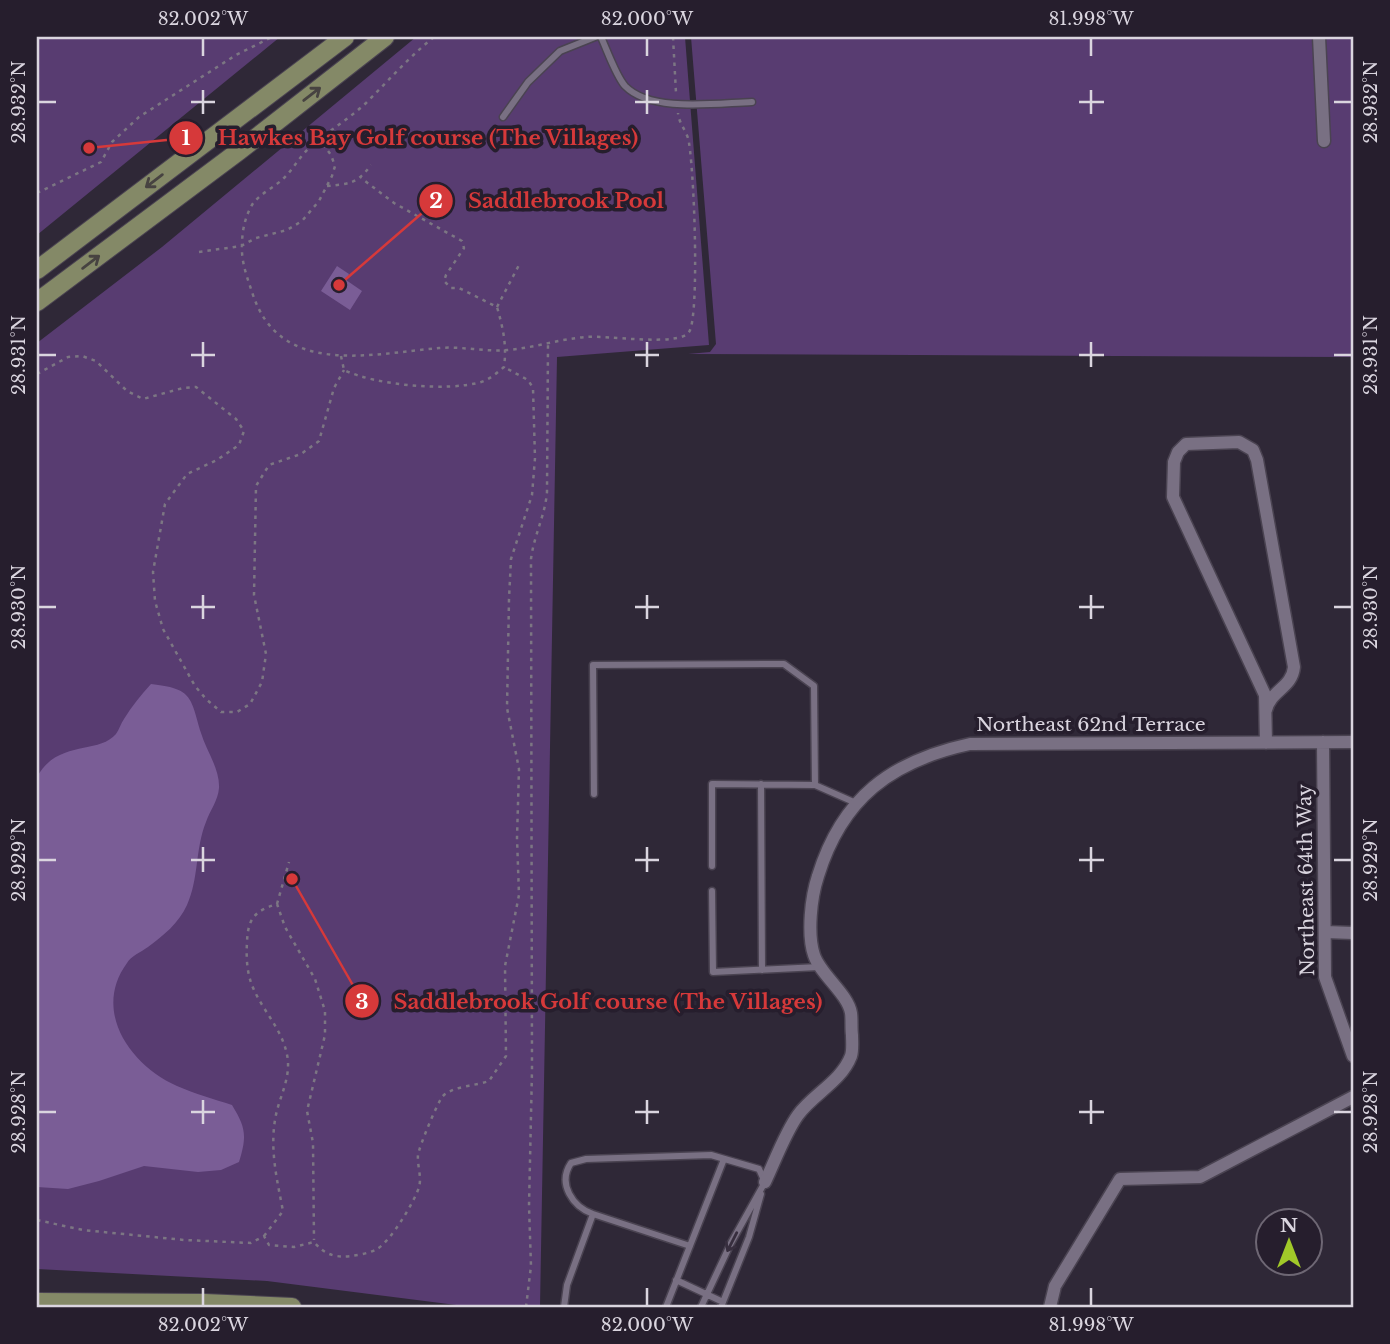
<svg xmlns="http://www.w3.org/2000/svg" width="1390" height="1344" viewBox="0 0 1390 1344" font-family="'Libre Baskerville',serif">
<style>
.green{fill:#583c71}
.water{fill:#7a5d96}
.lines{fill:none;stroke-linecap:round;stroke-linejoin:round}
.service-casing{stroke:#4a4351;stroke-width:9}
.minor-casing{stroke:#4a4351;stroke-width:15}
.secondary-casing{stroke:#4a4351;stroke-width:20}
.path{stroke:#7c7683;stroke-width:2.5;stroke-dasharray:3.5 5;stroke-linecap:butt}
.service{stroke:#797083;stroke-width:6}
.minor{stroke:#797083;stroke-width:12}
.secondary{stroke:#848967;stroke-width:18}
.oneway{stroke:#474341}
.oneway2{stroke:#372e3e}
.ticks{fill:none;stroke:#dad5df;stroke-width:2.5}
.labels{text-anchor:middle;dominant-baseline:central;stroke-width:7;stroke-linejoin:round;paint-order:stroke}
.street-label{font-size:19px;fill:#dad5df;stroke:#261e2d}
.leader{fill:none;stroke:#d6393a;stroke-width:2.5}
.callout-dot{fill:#d6393a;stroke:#261e2d;stroke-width:2.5}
.mark-label{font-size:21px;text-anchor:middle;font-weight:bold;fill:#fff}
.callout-label{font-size:21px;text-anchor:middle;font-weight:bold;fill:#d6393a;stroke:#261e2d;stroke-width:7;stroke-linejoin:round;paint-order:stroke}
.neatline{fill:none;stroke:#dad5df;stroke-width:2.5}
.ticks-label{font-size:18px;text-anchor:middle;fill:#dad5df}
</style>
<rect width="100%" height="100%" fill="#2f2837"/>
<path class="green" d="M 37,37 L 280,37 L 37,235 Z
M 416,37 L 685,37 L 709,345 L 557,357 L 540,1307 L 472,1307 L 267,1281 L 37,1269 L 37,343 L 162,247 Z
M 691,37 L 1353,37 L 1353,357 L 688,354 L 710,352 L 716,344 Z"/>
<path class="water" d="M 337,266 L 349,274 L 346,280 L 362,291 L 350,310 L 321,291 Z
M 151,684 C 192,689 190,695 201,733 C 206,750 220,769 219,788 C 218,801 210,810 206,822 C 195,849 199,879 187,905 C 179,923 163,936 148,947 C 141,952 131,956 127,963 C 92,1011 130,1065 177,1086 C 195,1094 214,1099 232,1105 C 246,1128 247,1136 239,1162 L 221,1170 L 198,1172 L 144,1166 L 99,1181 L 68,1189 L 37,1187 L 37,777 C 58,739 98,755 116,734 C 119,730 121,723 124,719 C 132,706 141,695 151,684 Z"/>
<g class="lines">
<g class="service-casing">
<path id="service" d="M 601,37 C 607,50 616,76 625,86 C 651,113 717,103 752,102
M 503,117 L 528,82 L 560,51 L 595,37
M 761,784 L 762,970
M 594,794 L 593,665 L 784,664 L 814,686 L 815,785 L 856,803
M 712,866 L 712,784 L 815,785
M 712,891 L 713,972 L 819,967
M 593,1214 L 690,1246
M 676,1280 L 723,1302
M 564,1307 L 567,1285 L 593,1214 C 573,1207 557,1184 571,1163 L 586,1159 L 711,1155 L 759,1169 L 764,1180
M 666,1307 L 724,1159
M 701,1307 L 731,1243 L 765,1182
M 721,1307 L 749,1237 L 761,1194"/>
</g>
<g class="minor-casing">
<path id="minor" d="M 1319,37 L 1324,141
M 1323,742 L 1325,977 L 1353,1056
M 1266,743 L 1265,695 L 1173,497 L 1174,462 L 1178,452 L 1186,444 L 1239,442 L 1253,450 L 1257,460 L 1294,667 C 1292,688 1271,690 1266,710
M 1326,932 L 1353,933
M 765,1182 C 775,1161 785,1133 798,1115 C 813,1094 841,1082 851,1056 C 853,1050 852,1041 852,1035 C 851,1028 852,1020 851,1013 C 848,994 820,974 814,955 C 807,934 811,897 818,876 C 842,798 891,761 970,744 L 1353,742
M 1050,1307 L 1055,1286 L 1120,1179 L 1200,1177 L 1353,1097"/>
</g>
<g class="secondary-casing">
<path id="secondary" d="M 37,270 L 345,37
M 37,302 L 239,151 L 385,37
M 37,1302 L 204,1303 L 292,1307"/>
</g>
<path class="path" d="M 434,37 C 408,58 389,80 366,103 C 348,120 326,132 308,149 C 299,158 293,169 284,178 C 275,187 259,194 252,205 C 245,217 242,231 242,245 C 241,261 247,277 252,292 C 279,378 370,354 439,348 C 461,346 485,352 507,350 C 534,348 559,339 586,337 C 605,335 680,347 689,332 C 700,317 694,160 688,138 C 685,129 679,123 678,113
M 673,37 L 676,93
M 327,186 C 349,184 357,184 371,165
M 37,193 L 101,162 L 112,142 L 139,117 L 236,55 L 272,37
M 199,252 L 241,246 L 256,238 L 287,230 L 302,221 L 319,201 L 332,176 L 335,166 L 331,155 L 320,140
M 497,307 L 519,265
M 341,356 L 344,370 C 375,385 447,392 481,382 C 490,379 497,373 504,367 C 507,345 503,328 497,307 L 459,288 L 451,288 L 444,281 L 446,275 L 464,248 L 462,241 L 394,203 L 361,178
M 37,374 L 68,357 L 82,356 L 96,361 L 127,391 L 143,399 L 183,388 L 196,387 L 236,419 L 244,431 L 239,445 L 217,460 L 187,474 L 165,504 L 153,572 L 155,601 L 163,629 L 195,686 L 206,699 L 221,712 L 237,712 L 250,704 L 262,682 L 266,654 L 254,595 L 256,486 L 269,465 L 301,454 L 319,441 L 334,388 L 344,370
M 277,904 L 289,862
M 37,1220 L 83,1230 L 184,1240 L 251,1243 L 264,1236 L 269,1245 L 294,1247 L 314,1242 C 324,1254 334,1258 351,1256 C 359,1255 370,1253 377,1249 C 390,1242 415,1201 419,1187 C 422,1177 417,1165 418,1155 C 419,1147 438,1101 443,1096 C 453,1086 475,1086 489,1081 L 506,1056 L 505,966 L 519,895 L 517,838 L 519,769 L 507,708 L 509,599 L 511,559 L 532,495 L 535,458 L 533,388 L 528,380 L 504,367
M 264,1236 L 283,1211 C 277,1180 270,1151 275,1120 C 278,1100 289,1083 288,1062 C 286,1034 265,1014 254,990 C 247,975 246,959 247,942 C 248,919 254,911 277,904 L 285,927 L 315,979 L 325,1011 L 325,1035 L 307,1111 L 313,1143 L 314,1240
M 526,1307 L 531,1266 L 529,1206 L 532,1070 L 531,559 C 534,535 545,516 547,492 L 548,344"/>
<use href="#service" class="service"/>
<use href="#minor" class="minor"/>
<use href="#secondary" class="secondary"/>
</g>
<defs><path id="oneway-shaft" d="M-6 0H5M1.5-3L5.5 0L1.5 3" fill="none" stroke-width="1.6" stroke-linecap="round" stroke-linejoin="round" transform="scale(1.75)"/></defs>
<g class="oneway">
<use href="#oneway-shaft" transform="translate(312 94) rotate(-38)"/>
<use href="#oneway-shaft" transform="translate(154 181) rotate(143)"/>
<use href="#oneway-shaft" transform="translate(91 262) rotate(-37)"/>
</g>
<use class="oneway2" href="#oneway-shaft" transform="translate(732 1242) rotate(117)"/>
<path class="ticks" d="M 203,38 L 203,56M 647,38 L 647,56M 1091,38 L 1091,56M 203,90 L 203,114M 647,90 L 647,114M 1091,90 L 1091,114M 38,102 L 56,102M 191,102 L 215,102M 635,102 L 659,102M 1079,102 L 1104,102M 1334,102 L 1352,102M 203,342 L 203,367M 647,342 L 647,367M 1091,342 L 1091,367M 38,355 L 56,355M 191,355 L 215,355M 635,355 L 659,355M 1079,355 L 1104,355M 1334,355 L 1352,355M 203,595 L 203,619M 647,595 L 647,619M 1091,595 L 1091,619M 38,607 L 56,607M 191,607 L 215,607M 635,607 L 659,607M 1079,607 L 1104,607M 1334,607 L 1352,607M 203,847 L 203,872M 647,847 L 647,872M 1091,847 L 1091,872M 38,860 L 56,860M 191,860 L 215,860M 635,860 L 659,860M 1079,860 L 1104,860M 1334,860 L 1352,860M 203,1100 L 203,1124M 647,1100 L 647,1124M 1091,1100 L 1091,1124M 38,1112 L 56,1112M 191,1112 L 215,1112M 635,1112 L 659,1112M 1079,1112 L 1104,1112M 1334,1112 L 1352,1112M 203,1288 L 203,1306M 647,1288 L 647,1306M 1091,1288 L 1091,1306"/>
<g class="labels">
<g class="street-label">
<text x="1091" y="724">Northeast 62nd Terrace</text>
<text transform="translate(1306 880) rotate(-91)">Northeast 64th Way</text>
</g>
</g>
<path class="leader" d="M89 148L186 138M339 285L436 201M292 879L362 1001"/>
<g class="callout-dot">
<circle cx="89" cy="148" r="7"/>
<circle cx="339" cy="285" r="7"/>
<circle cx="292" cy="879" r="7"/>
<circle cx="186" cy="138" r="18"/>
<circle cx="436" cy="201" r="18"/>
<circle cx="362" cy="1001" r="18"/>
</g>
<g class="mark-label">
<text x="186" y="145">1</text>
<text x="436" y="208">2</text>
<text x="362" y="1009">3</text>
</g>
<g class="callout-label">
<text x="428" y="145">Hawkes Bay Golf course (The Villages)</text>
<text x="566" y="208">Saddlebrook Pool</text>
<text x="608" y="1009">Saddlebrook Golf course (The Villages)</text>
</g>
<rect width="1390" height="1344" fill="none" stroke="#261e2d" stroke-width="77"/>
<g transform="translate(1289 1242)"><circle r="33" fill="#261e2d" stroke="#6e6774" stroke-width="2"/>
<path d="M0-5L12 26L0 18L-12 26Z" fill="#a1c929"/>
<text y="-10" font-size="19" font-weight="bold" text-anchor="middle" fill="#dad5df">N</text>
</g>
<rect x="38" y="38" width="1314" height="1268" class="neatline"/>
<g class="ticks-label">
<text x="203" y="25">82.002°W</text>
<text x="647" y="25">82.000°W</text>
<text x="1091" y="25">81.998°W</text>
<text transform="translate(19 102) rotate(-90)" y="6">28.932°N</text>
<text transform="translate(1371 102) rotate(-90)" y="6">28.932°N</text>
<text transform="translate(19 355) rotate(-90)" y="6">28.931°N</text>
<text transform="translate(1371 355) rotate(-90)" y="6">28.931°N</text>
<text transform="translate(19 607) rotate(-90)" y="6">28.930°N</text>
<text transform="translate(1371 607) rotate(-90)" y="6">28.930°N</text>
<text transform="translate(19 860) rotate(-90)" y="6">28.929°N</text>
<text transform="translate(1371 860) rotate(-90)" y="6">28.929°N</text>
<text transform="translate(19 1112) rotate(-90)" y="6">28.928°N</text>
<text transform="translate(1371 1112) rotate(-90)" y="6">28.928°N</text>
<text x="203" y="1331">82.002°W</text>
<text x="647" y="1331">82.000°W</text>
<text x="1091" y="1331">81.998°W</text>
</g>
</svg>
